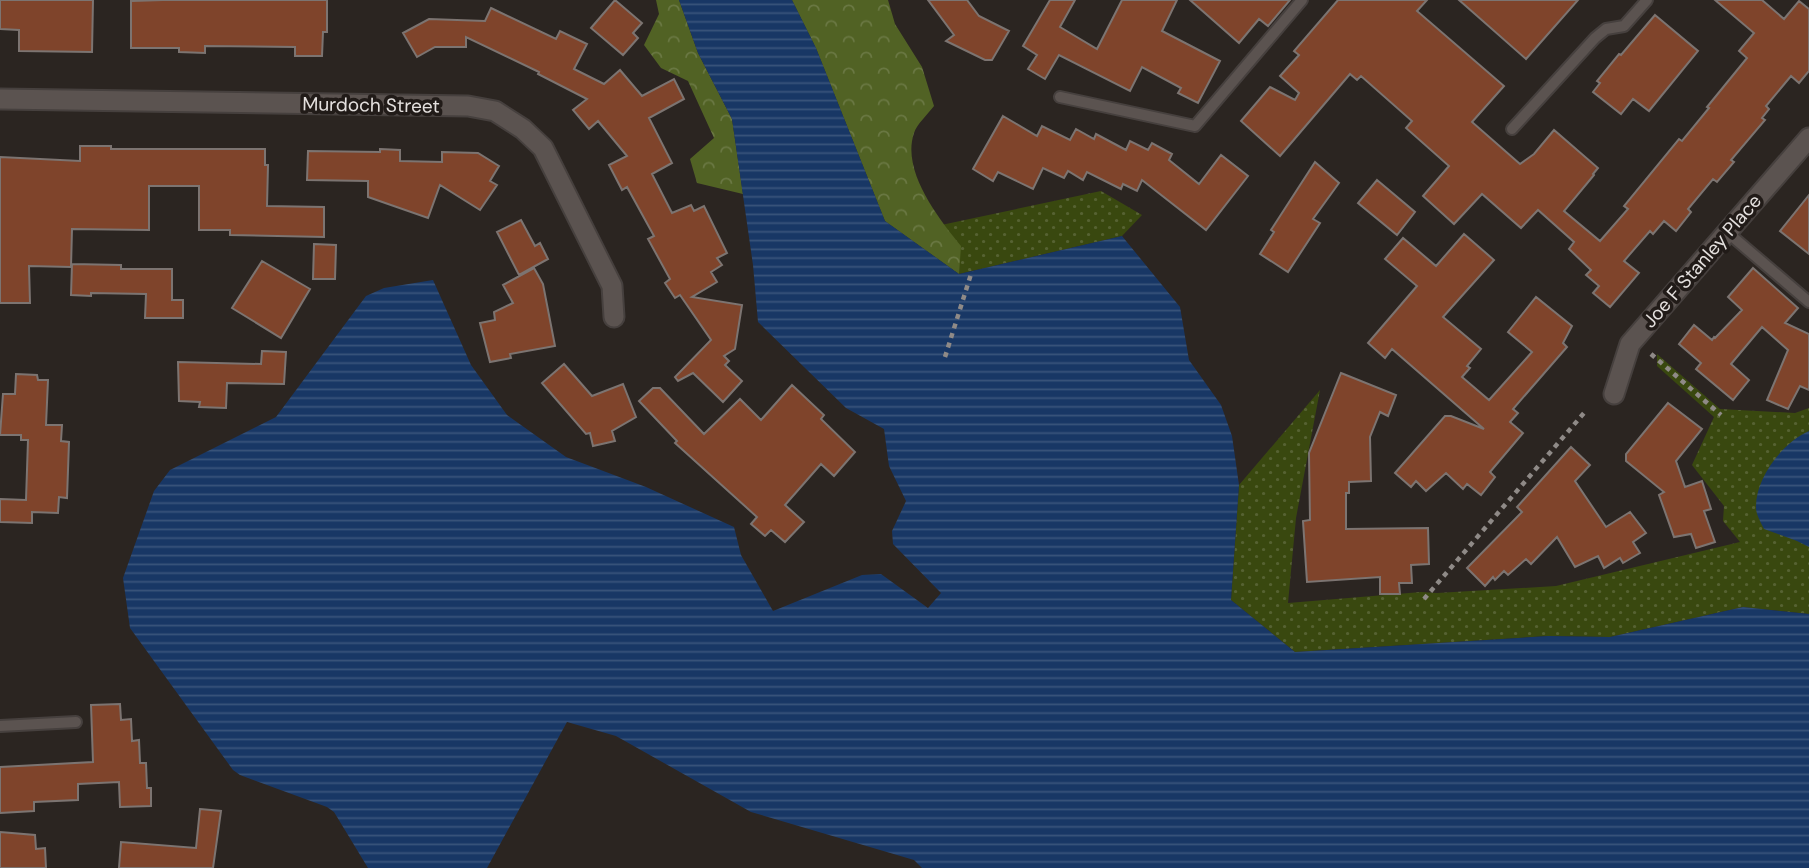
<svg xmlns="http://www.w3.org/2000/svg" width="1809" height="868" viewBox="0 0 1809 868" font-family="'DM Sans',sans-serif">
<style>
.grass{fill:url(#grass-dots)}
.forest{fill:url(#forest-crowns)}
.water{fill:url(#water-rules)}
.building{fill:#7f442b;stroke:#7c7471;stroke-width:2}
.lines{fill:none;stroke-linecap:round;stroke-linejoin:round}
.service-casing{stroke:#46403e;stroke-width:14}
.minor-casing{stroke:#46403e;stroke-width:23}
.path{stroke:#8f8a87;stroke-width:4.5;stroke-dasharray:5 5;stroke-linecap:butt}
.service{stroke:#5b5350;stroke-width:10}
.minor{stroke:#5b5350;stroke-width:19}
.labels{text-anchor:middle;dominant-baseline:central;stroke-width:7;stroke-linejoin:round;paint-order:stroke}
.street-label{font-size:19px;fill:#e4e0de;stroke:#211b18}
</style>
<defs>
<pattern id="grass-dots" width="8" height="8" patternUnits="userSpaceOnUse" patternTransform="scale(1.75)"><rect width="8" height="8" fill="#39480f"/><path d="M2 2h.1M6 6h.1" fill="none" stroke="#566232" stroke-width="1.8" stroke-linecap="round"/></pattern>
<pattern id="forest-crowns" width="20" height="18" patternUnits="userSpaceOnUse" patternTransform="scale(1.75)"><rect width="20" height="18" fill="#516224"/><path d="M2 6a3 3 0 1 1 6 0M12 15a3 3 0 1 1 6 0" fill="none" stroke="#6a7843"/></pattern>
<pattern id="water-rules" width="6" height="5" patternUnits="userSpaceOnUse" patternTransform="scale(1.75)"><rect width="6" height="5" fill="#183765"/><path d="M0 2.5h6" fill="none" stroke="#39547b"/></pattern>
</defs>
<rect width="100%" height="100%" fill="#2b2521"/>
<path class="grass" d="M 792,0 L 838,0 L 927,228 L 1101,191 L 1142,215 L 1122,236 L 959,274 L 885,221 L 816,48 Z
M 1657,354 L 1720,409 L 1795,413 L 1809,408 L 1809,614 L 1743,607 L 1610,637 L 1548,636 L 1295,652 L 1231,600 L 1239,485 L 1320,390 L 1296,518 L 1288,603 L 1421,592 L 1437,593 L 1556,586 L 1740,542 L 1723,521 L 1724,506 L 1692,465 L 1714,417 L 1657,366 Z"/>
<path class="forest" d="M 656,0 L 679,0 L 698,53 L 732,119 L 743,194 L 697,183 L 690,159 L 714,138 L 688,81 L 661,68 L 644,45 L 659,14 Z
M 792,0 L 888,0 L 895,24 L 922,67 L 934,106 C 928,114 917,124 914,133 C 901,171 939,219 961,246 L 959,274 L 885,221 L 816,48 Z"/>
<path class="water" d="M 679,0 L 792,0 L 816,48 L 885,221 L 959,274 L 1122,236 L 1180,307 L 1189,360 L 1221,405 L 1232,436 L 1239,485 L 1231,600 L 1295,652 L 1548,636 L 1610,637 L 1743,607 L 1809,614 L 1809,868 L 922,868 L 914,860 L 751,812 L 616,736 L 567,722 L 487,868 L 368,868 L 334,812 L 327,807 L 240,775 L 233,770 L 130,628 L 123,578 L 154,491 L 170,470 L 276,417 L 366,296 L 384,288 L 433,280 L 471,365 L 507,415 L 566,457 L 646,487 L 734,527 L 741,555 L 773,611 L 862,575 L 881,574 L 928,608 L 941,593 L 893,544 L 892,531 L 906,501 L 889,466 L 884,429 L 846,408 L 758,322 L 753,265 L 732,119 L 698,53 Z
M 1809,431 L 1809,547 L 1797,541 L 1764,529 C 1761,523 1756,514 1756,508 C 1755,478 1783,442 1809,431 Z"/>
<path class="building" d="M 0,0 L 93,0 L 92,52 L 19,51 L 19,30 L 0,29 Z
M 163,0 L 327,0 L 327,32 L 323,32 L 322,56 L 295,56 L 295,47 L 205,46 L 205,53 L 179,52 L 179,48 L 131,48 L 131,1 Z
M 615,0 L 642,23 L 633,33 L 638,38 L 623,55 L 591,28 Z
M 928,0 L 967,0 L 979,16 L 1009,31 L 992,60 L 985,60 L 946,41 L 954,35 Z
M 1050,0 L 1075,0 L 1060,27 L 1097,49 L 1122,0 L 1177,0 L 1162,31 L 1220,61 L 1198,103 L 1178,93 L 1181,88 L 1142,67 L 1130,91 L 1059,55 L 1045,79 L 1028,69 L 1037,55 L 1023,46 Z
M 1190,0 L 1290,0 L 1268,26 L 1259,19 L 1239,43 Z
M 1338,0 L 1427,0 L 1417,11 L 1504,86 L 1472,122 L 1520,164 L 1534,154 L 1554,130 L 1598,168 L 1593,174 L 1594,175 L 1564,211 L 1600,241 L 1628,209 L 1624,206 L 1679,139 L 1682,141 L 1709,108 L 1707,107 L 1747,58 L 1739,51 L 1754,33 L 1715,0 L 1762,0 L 1784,19 L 1799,1 L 1809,9 L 1809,71 L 1799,83 L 1791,76 L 1766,106 L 1769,109 L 1762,118 L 1765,120 L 1731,160 L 1734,162 L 1717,182 L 1713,179 L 1688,209 L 1691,212 L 1676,231 L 1664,221 L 1653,234 L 1650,231 L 1624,261 L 1639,273 L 1610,307 L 1593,293 L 1599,286 L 1586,275 L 1591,270 L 1569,249 L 1574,242 L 1538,210 L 1521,228 L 1482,194 L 1454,224 L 1423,196 L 1449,166 L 1406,128 L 1412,121 L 1361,76 L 1357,80 L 1350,74 L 1280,156 L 1241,121 L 1270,87 L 1295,100 L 1299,93 L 1280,76 L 1299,55 L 1294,51 Z
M 1459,0 L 1578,0 L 1526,59 Z
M 491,8 L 556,39 L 560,31 L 587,44 L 574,69 L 604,84 L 620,70 L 642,96 L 674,79 L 684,99 L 649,118 L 672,163 L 652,174 L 672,213 L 691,205 L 694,211 L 704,206 L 727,253 L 717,258 L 722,265 L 711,272 L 717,282 L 692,297 L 742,305 L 735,349 L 724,356 L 729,361 L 725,365 L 742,381 L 723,402 L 693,373 L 678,381 L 675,377 L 711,340 L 680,295 L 675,298 L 665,283 L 670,279 L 648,239 L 654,236 L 627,187 L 622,190 L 609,165 L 627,156 L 598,121 L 589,129 L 573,110 L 587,99 L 538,74 L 539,72 L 466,37 L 466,47 L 435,47 L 417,57 L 403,33 L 429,19 L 485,21 Z
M 1655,15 L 1698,51 L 1649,111 L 1633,99 L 1621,114 L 1593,92 L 1600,83 L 1597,81 L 1619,54 L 1621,55 Z
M 1003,116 L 1037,136 L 1042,126 L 1070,140 L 1076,129 L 1094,139 L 1096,134 L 1126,150 L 1130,141 L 1148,150 L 1152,143 L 1172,154 L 1169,160 L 1199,184 L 1221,155 L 1248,176 L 1206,230 L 1142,180 L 1137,191 L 1123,184 L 1121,189 L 1087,172 L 1083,180 L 1068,171 L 1064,178 L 1043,168 L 1033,189 L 998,172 L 993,181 L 973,169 Z
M 80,146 L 111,146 L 111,149 L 265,149 L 265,165 L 268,165 L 267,206 L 324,207 L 324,237 L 230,235 L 230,230 L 199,230 L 199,186 L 149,186 L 149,230 L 72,229 L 71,267 L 29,266 L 30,303 L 0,303 L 0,157 L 80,161 Z
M 380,149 L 400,150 L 400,161 L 442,162 L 442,152 L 478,153 L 499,166 L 490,181 L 497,185 L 480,210 L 440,185 L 428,218 L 368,197 L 368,181 L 307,180 L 308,151 L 380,152 Z
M 1315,162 L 1339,183 L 1313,219 L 1320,223 L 1288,272 L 1260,254 L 1274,232 L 1271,230 Z
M 1377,180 L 1415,212 L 1397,235 L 1358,203 Z
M 1809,195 L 1809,254 L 1780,231 Z
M 521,220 L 535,246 L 540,243 L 548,259 L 519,275 L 497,232 Z
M 1464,234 L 1494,260 L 1443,317 L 1481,349 L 1467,366 L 1470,368 L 1462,377 L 1489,400 L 1532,352 L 1508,332 L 1536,297 L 1572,326 L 1563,343 L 1567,347 L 1513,409 L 1518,413 L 1510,422 L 1523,433 L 1490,472 L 1495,477 L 1481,495 L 1467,484 L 1463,489 L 1446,473 L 1426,491 L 1416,481 L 1411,487 L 1395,473 L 1445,416 L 1451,416 L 1484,429 L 1392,349 L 1385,358 L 1368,343 L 1417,286 L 1385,259 L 1403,238 L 1436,266 Z
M 314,244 L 336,245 L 335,279 L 313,279 Z
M 262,261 L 310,289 L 281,338 L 232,308 Z
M 72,264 L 121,265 L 121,269 L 172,269 L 172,300 L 183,300 L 183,318 L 145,318 L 146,294 L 91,293 L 91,296 L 71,295 Z
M 534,268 L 543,284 L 555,346 L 510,354 L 511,358 L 490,362 L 480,323 L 495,320 L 494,312 L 513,303 L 503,285 Z
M 1753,268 L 1798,308 L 1785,323 L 1809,334 L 1809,390 L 1800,386 L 1788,409 L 1767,400 L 1788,350 L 1762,327 L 1731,364 L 1749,380 L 1733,400 L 1696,369 L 1701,363 L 1679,344 L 1694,325 L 1712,340 L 1714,337 L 1715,338 L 1742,310 L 1728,297 Z
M 262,351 L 286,352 L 284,384 L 227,383 L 226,408 L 199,407 L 200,402 L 179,401 L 178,362 L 261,364 Z
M 564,364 L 592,396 L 623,384 L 636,417 L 612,431 L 615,441 L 593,446 L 590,433 L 586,434 L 542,383 Z
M 1341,373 L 1396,395 L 1388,416 L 1380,412 L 1370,437 L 1371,481 L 1349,482 L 1349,493 L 1346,493 L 1346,529 L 1428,528 L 1429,564 L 1411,565 L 1412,583 L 1399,583 L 1400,594 L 1380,594 L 1380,577 L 1307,582 L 1303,521 L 1310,520 L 1309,453 Z
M 16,374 L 37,375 L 38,380 L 48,380 L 46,425 L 62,425 L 61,441 L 69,442 L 67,498 L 59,497 L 58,513 L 32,512 L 32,523 L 0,522 L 0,499 L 26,500 L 28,440 L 21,440 L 21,435 L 0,435 L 3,394 L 15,394 Z
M 792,385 L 824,415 L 821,419 L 855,452 L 834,476 L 821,464 L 785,505 L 804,522 L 785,542 L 771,530 L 765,536 L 751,524 L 757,517 L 675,443 L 677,441 L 639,401 L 653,388 L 660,388 L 704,434 L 740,399 L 761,420 Z
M 1668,403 L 1702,429 L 1676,461 L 1685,487 L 1702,481 L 1711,509 L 1704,511 L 1715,542 L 1696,548 L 1691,534 L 1674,537 L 1659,495 L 1664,492 L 1626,461 L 1626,454 Z
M 1571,447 L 1590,465 L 1575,481 L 1606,527 L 1630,512 L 1646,533 L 1633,542 L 1640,553 L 1623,563 L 1620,558 L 1604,568 L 1598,556 L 1575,567 L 1557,537 L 1531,564 L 1526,559 L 1508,575 L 1504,571 L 1495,580 L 1493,577 L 1485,586 L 1467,568 L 1522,512 L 1517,507 Z
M 120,704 L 121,720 L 131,719 L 132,741 L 139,740 L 140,763 L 146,763 L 147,788 L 151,788 L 151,806 L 120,807 L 119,782 L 78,784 L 78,800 L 34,802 L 34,811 L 0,813 L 0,767 L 93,762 L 91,705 Z
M 200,809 L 221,811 L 213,868 L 119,868 L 121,842 L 196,848 Z
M 0,832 L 35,835 L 36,849 L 45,848 L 46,868 L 0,868 Z"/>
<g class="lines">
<g class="service-casing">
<path id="service" d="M 1060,97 L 1195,126 L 1302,0
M 1512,129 L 1595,38 L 1606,29 L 1624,26 L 1647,0
M 1727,232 L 1809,302
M 0,726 L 76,722"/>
</g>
<g class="minor-casing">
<path id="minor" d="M 0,99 L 468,106 L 495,111 L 523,129 L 543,148 L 612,286 L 614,317
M 1614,394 L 1630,344 L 1809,138"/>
</g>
<path class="path" d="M 1651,354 L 1721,415
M 945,357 L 972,271
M 1424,599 L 1584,413"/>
<use href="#service" class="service"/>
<use href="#minor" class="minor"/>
</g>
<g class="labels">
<g class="street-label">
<text transform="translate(371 105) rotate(1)">Murdoch Street</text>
<text transform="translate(1702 261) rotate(-49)">Joe F Stanley Place</text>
</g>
</g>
</svg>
